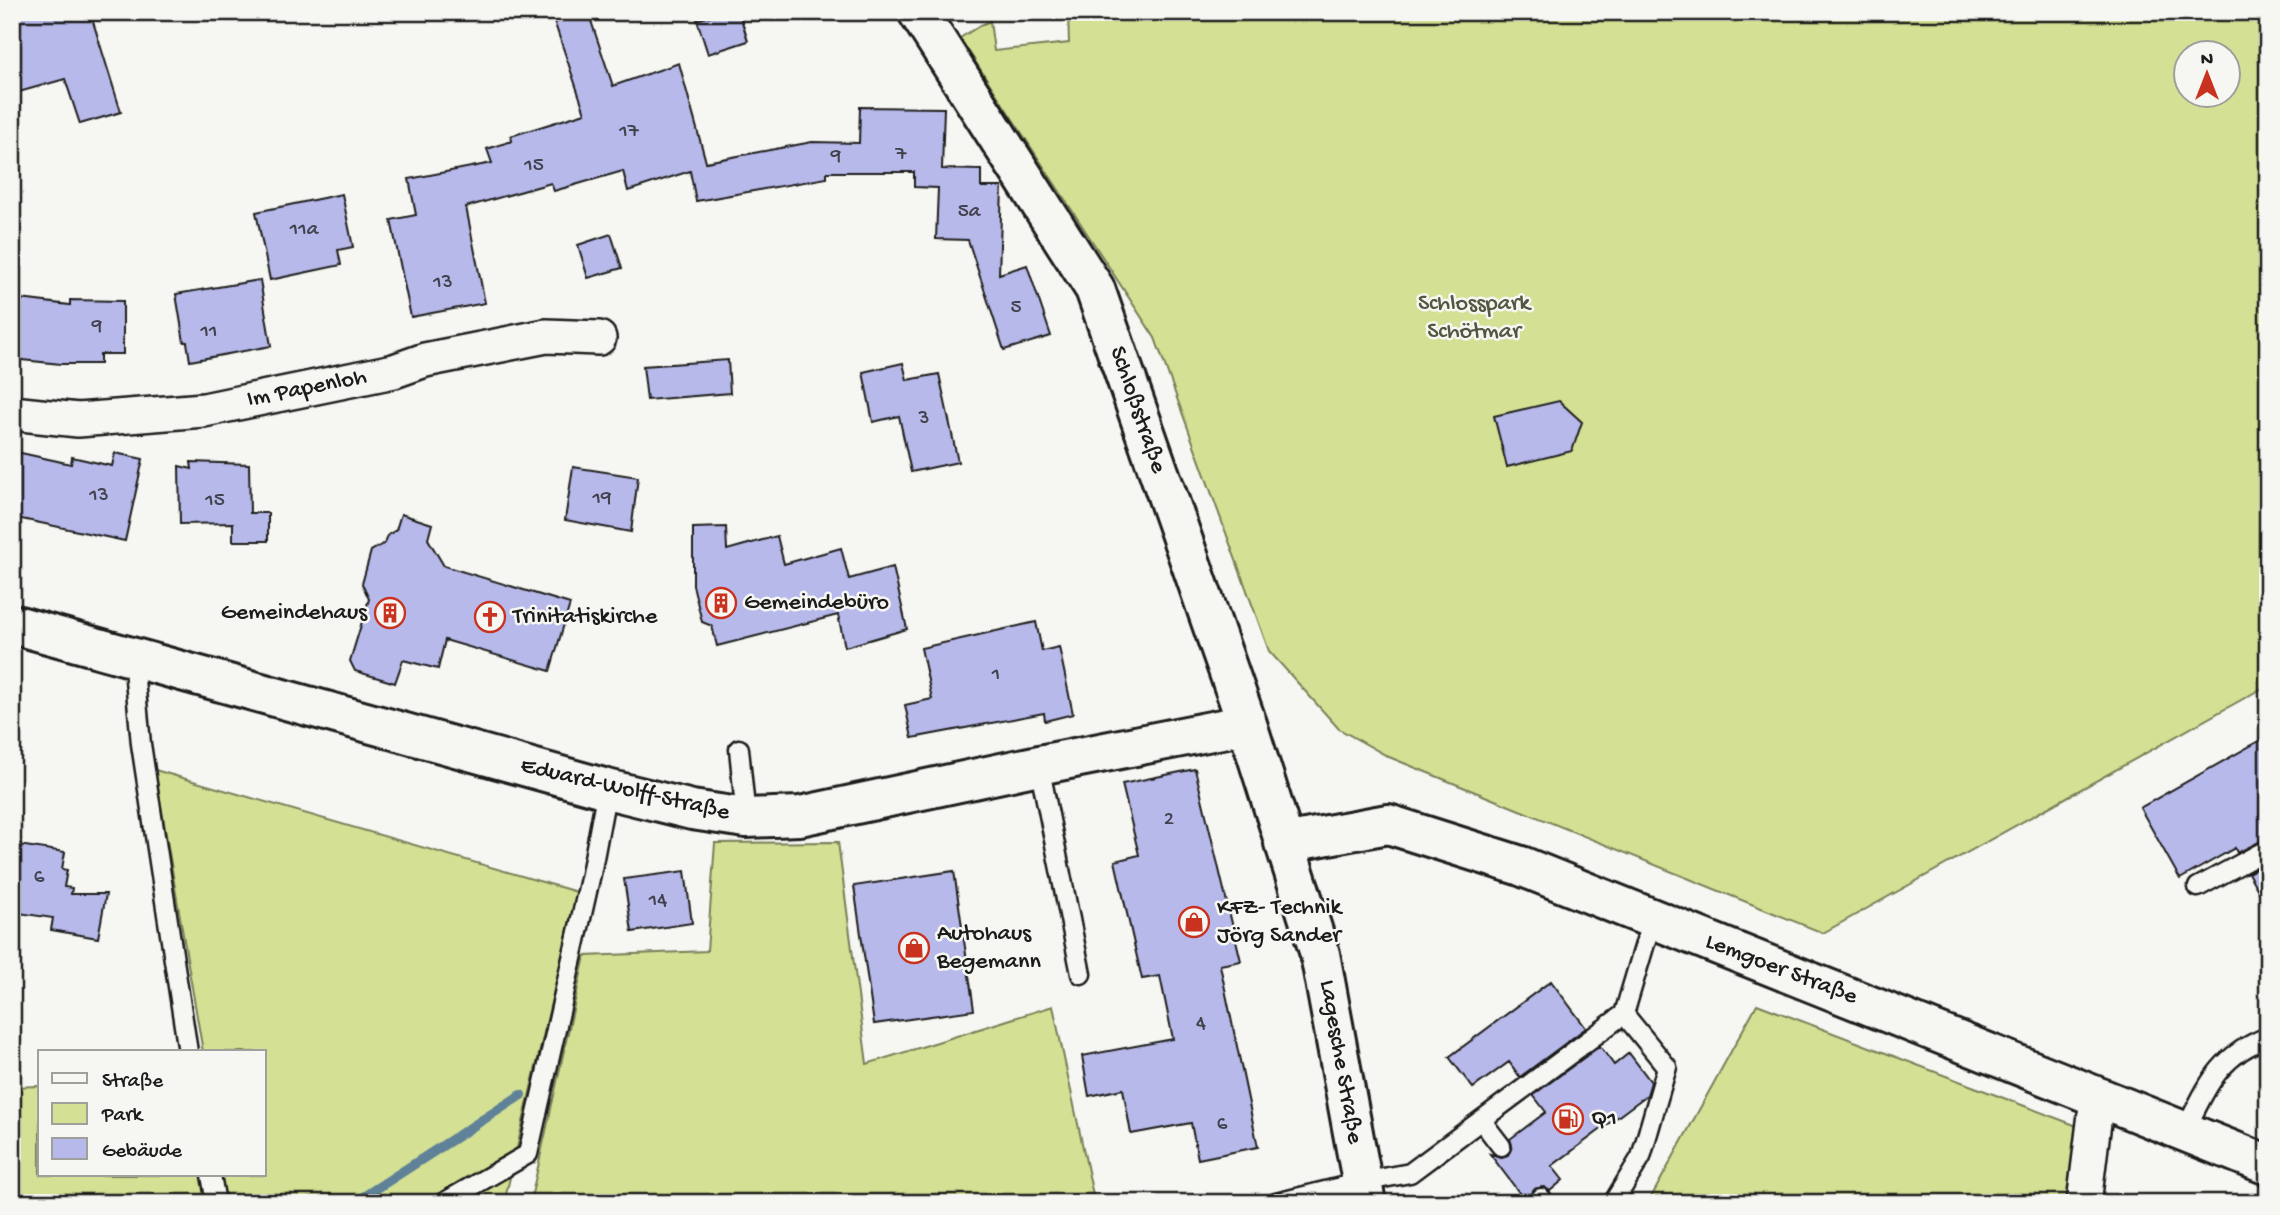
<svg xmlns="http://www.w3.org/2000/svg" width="2280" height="1215" viewBox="0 0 2280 1215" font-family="'Gochi Hand',sans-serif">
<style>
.green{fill:#d4e093;stroke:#787e58;stroke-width:2;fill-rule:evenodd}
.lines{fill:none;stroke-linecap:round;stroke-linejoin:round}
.stream{stroke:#5f8298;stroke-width:10}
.building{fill:#b7b9ea;stroke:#1c1c1c;stroke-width:2}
.lane-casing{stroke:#1c1c1c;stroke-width:23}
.street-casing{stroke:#1c1c1c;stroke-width:38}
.secondary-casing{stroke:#1c1c1c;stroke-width:44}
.lane{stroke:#f6f6f2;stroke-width:18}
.street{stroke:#f6f6f2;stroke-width:33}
.secondary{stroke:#f6f6f2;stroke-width:38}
.labels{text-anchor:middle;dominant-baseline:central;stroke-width:5;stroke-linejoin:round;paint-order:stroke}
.number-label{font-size:21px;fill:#434350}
.park-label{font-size:24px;fill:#535740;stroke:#f6f6f2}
.street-label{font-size:24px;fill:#1c1c1c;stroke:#f6f6f2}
.poi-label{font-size:24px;fill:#1c1c1c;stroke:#f6f6f2;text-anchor:start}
</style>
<rect width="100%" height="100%" fill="#f6f6f2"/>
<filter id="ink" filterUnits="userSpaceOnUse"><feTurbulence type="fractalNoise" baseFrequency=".0143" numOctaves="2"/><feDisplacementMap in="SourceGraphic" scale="14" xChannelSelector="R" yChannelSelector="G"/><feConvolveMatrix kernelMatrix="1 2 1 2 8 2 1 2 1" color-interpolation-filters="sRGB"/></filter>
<g filter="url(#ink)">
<path class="green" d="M 1068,12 L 2268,12 L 2268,685 L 1823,933 L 1389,757 L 1339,729 L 1269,651 L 1155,338 L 960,38 L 981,25 L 990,21 L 994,51 L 1069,43 ZM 2186,52 L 2228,52 L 2228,94 L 2186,94 Z
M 155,770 L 577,892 L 504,1203 L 12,1203 L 12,1087 L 40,1086 L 40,1175 L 264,1175 L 264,1052 L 203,1052 Z
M 838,842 L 867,1064 L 1053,1006 L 1093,1195 L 1053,1203 L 530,1203 L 585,956 L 707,951 L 715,843 Z
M 1757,1004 L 2077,1126 L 2071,1203 L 1648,1203 Z"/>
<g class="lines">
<path class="stream" d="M 354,1203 L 521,1095"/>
</g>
<path class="building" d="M 12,12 L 90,12 L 121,112 L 80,124 L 65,79 L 12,94 Z
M 551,12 L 588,12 L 613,86 L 679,63 L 706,162 L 812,142 L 859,143 L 860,107 L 944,108 L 942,169 L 981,170 L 981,187 L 1002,187 L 999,274 L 1027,265 L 1051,336 L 1004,350 L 968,240 L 936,239 L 938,188 L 914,187 L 914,172 L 827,172 L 827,178 L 696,201 L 690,171 L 628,191 L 623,171 L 554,191 L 551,183 L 466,207 L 485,303 L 411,317 L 391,220 L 416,215 L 409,179 L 492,163 L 487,149 L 512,141 L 511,136 L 585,113 Z
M 723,12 L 739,12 L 748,41 L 708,54 L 697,20 Z
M 342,194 L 353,247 L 338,250 L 341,265 L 270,280 L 256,212 Z
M 611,234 L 622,268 L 588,278 L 578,245 Z
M 260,280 L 271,346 L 190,361 L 187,342 L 184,342 L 176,294 Z
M 12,298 L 70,305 L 70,300 L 123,301 L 123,354 L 100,354 L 100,364 L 61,364 L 12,359 Z
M 728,360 L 730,393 L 647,400 L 643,366 Z
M 903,363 L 907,380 L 939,374 L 958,462 L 911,472 L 899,416 L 873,422 L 863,372 Z
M 1559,401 L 1582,422 L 1572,451 L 1507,467 L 1494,416 Z
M 12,451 L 71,464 L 72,457 L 112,466 L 115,453 L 143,459 L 125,541 L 12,517 Z
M 191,462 L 249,464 L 250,513 L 268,513 L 268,541 L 233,541 L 233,523 L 180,524 L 179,466 L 192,469 Z
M 573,467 L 638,477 L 631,532 L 565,520 Z
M 401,514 L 432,524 L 428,539 L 444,566 L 570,604 L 550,671 L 445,640 L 438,669 L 403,660 L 395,683 L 355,671 L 350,661 L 369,599 L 362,584 L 371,551 L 385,543 L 388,535 L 396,530 Z
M 726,527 L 727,550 L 777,536 L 784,564 L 841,548 L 849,579 L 893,567 L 907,629 L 845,647 L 838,615 L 717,646 L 712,626 L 702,622 L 693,585 L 693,528 Z
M 1036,622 L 1042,651 L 1059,647 L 1073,714 L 1045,721 L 1044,713 L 912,738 L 905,705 L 932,699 L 921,648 Z
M 2268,736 L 2268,838 L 2237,853 L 2235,848 L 2180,879 L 2140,808 Z
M 1195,769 L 1241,961 L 1220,965 L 1258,1147 L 1198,1159 L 1191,1123 L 1131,1134 L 1123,1089 L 1089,1096 L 1082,1056 L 1173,1039 L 1160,976 L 1142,979 L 1115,861 L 1139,855 L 1122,784 Z
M 12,844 L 65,852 L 62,869 L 67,870 L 64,887 L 72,888 L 71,894 L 106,894 L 98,938 L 51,930 L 53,918 L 12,912 Z
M 2268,862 L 2268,908 L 2248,873 Z
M 685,871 L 692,923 L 632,932 L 624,879 Z
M 954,871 L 974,1010 L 874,1024 L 854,886 Z
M 1551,981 L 1586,1028 L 1520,1077 L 1509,1062 L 1473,1088 L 1449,1057 Z
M 1600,1046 L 1614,1065 L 1629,1053 L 1651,1082 L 1647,1095 L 1552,1166 L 1563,1180 L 1550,1191 L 1544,1187 L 1534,1189 L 1530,1195 L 1531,1203 L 1527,1203 L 1490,1154 L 1502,1157 L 1508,1155 L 1512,1145 L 1510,1139 L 1546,1112 L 1533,1095 Z"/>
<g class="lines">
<g class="lane-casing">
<path id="lane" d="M 133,658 L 141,744 L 188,1052
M 739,749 L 746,818
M 1039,765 L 1081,974
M 2198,887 L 2268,849
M 1481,1120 L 1501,1146
M 2184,1132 C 2207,1088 2217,1056 2268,1037
M 211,1175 L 216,1203
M 1541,1198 L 1545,1203
M 443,1203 L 528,1154 L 591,874 L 607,789
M 1276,1203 L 1362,1182 L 1410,1173 L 1624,1014 L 1652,920
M 1613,1203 L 1641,1157 L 1667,1067 L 1624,1014"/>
</g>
<g class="street-casing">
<path id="street" d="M 12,413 L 78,420 L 204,410 L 394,371 L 425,360 L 546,336 L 599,338
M 2084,1203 L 2097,1098"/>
</g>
<g class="secondary-casing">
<path id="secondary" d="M 918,12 L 1095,289 L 1247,724 L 1320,954 L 1366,1203
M 12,624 L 607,789 L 692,810 L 746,818 L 800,816 L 1039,765 L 1247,724
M 1284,843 L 1388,824 L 1521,866 L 2268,1165"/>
</g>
<use href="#lane" class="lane"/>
<use href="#street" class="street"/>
<use href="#secondary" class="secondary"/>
</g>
</g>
<defs>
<g id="building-ring" transform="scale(1.575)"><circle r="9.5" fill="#f6f6f2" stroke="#c8321e" stroke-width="1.5"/><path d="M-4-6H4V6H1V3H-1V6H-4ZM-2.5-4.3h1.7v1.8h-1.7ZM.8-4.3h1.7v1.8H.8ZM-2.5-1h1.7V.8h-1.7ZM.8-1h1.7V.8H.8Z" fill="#c8321e"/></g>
<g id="church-ring" transform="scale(1.575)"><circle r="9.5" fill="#f6f6f2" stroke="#c8321e" stroke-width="1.5"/><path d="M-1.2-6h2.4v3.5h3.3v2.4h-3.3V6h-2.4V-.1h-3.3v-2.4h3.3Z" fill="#c8321e"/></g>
<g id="shop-ring" transform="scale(1.575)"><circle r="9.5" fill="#f6f6f2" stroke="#c8321e" stroke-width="1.5"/><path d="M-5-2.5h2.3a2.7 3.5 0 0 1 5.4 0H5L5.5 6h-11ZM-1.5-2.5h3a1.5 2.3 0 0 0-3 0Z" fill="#c8321e"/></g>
<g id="fuel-ring" transform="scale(1.575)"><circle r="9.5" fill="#f6f6f2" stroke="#c8321e" stroke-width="1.5"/><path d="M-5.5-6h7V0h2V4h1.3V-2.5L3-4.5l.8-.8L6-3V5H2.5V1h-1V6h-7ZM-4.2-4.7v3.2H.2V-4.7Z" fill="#c8321e"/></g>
</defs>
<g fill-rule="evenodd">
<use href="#building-ring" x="721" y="603"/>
<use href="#building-ring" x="390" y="613"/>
<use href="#church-ring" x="490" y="617"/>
<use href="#shop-ring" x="1194" y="922"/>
<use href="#shop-ring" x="914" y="948"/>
<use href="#fuel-ring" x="1568" y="1119"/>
</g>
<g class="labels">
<g class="number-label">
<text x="629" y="132">17</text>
<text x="901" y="155">7</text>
<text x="836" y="157">9</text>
<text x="534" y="166">15</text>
<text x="969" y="212">5a</text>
<text x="304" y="230">11a</text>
<text x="443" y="283">13</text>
<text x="1016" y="308">5</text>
<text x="97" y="327">9</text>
<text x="209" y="332">11</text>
<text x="924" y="419">3</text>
<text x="99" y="496">13</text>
<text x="602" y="499">19</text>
<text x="215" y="501">15</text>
<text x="996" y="675">1</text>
<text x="1169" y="820">2</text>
<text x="39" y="878">6</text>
<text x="658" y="901">14</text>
<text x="1201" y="1024">4</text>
<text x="1222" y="1125">6</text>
</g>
<g class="park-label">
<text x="1474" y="304">Schlosspark<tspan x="1474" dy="28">Schötmar</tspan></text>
</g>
<g class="street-label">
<text transform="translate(307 389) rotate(-11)">Im Papenloh</text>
<text transform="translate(1137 410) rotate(71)">Schloßstraße</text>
<text transform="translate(625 790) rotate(13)">Eduard-Wolff-Straße</text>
<text transform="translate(1781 970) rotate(21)">Lemgoer Straße</text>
<text transform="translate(1340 1062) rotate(80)">Lagesche Straße</text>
</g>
<g class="poi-label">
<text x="744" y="603">Gemeindebüro</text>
<text x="367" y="613" text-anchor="end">Gemeindehaus</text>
<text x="513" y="617">Trinitatiskirche</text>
<text x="1217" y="908">KFZ- Technik<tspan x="1217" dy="28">Jörg Sander</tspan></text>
<text x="937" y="934">Autohaus<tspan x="937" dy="28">Begemann</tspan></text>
<text x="1591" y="1119">Q1</text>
</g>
</g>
<rect width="2280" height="1215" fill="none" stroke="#f6f6f2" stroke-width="42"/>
<rect x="21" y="21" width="2238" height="1173" fill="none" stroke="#1c1c1c" stroke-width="2.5" filter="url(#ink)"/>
<rect x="38" y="1050" width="228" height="126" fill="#f6f6f2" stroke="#9f9f9c" stroke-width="2"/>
<rect x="52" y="1073" width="35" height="10" fill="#f6f6f2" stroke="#9f9f9c" stroke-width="2"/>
<text x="102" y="1086" font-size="21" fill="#1c1c1c">Straße</text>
<rect x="52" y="1103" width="35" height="21" fill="#d4e093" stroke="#9f9f9c" stroke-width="2"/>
<text x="102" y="1120" font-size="21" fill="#1c1c1c">Park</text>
<rect x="52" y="1138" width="35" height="21" fill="#b7b9ea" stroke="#9f9f9c" stroke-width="2"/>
<text x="102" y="1156" font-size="21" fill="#1c1c1c">Gebäude</text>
<g transform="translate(2207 74)"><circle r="33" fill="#f6f6f2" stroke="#9f9f9c" stroke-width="2"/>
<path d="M0-5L12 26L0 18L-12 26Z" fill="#c8321e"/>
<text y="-10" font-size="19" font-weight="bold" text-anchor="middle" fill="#1c1c1c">N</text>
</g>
</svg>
